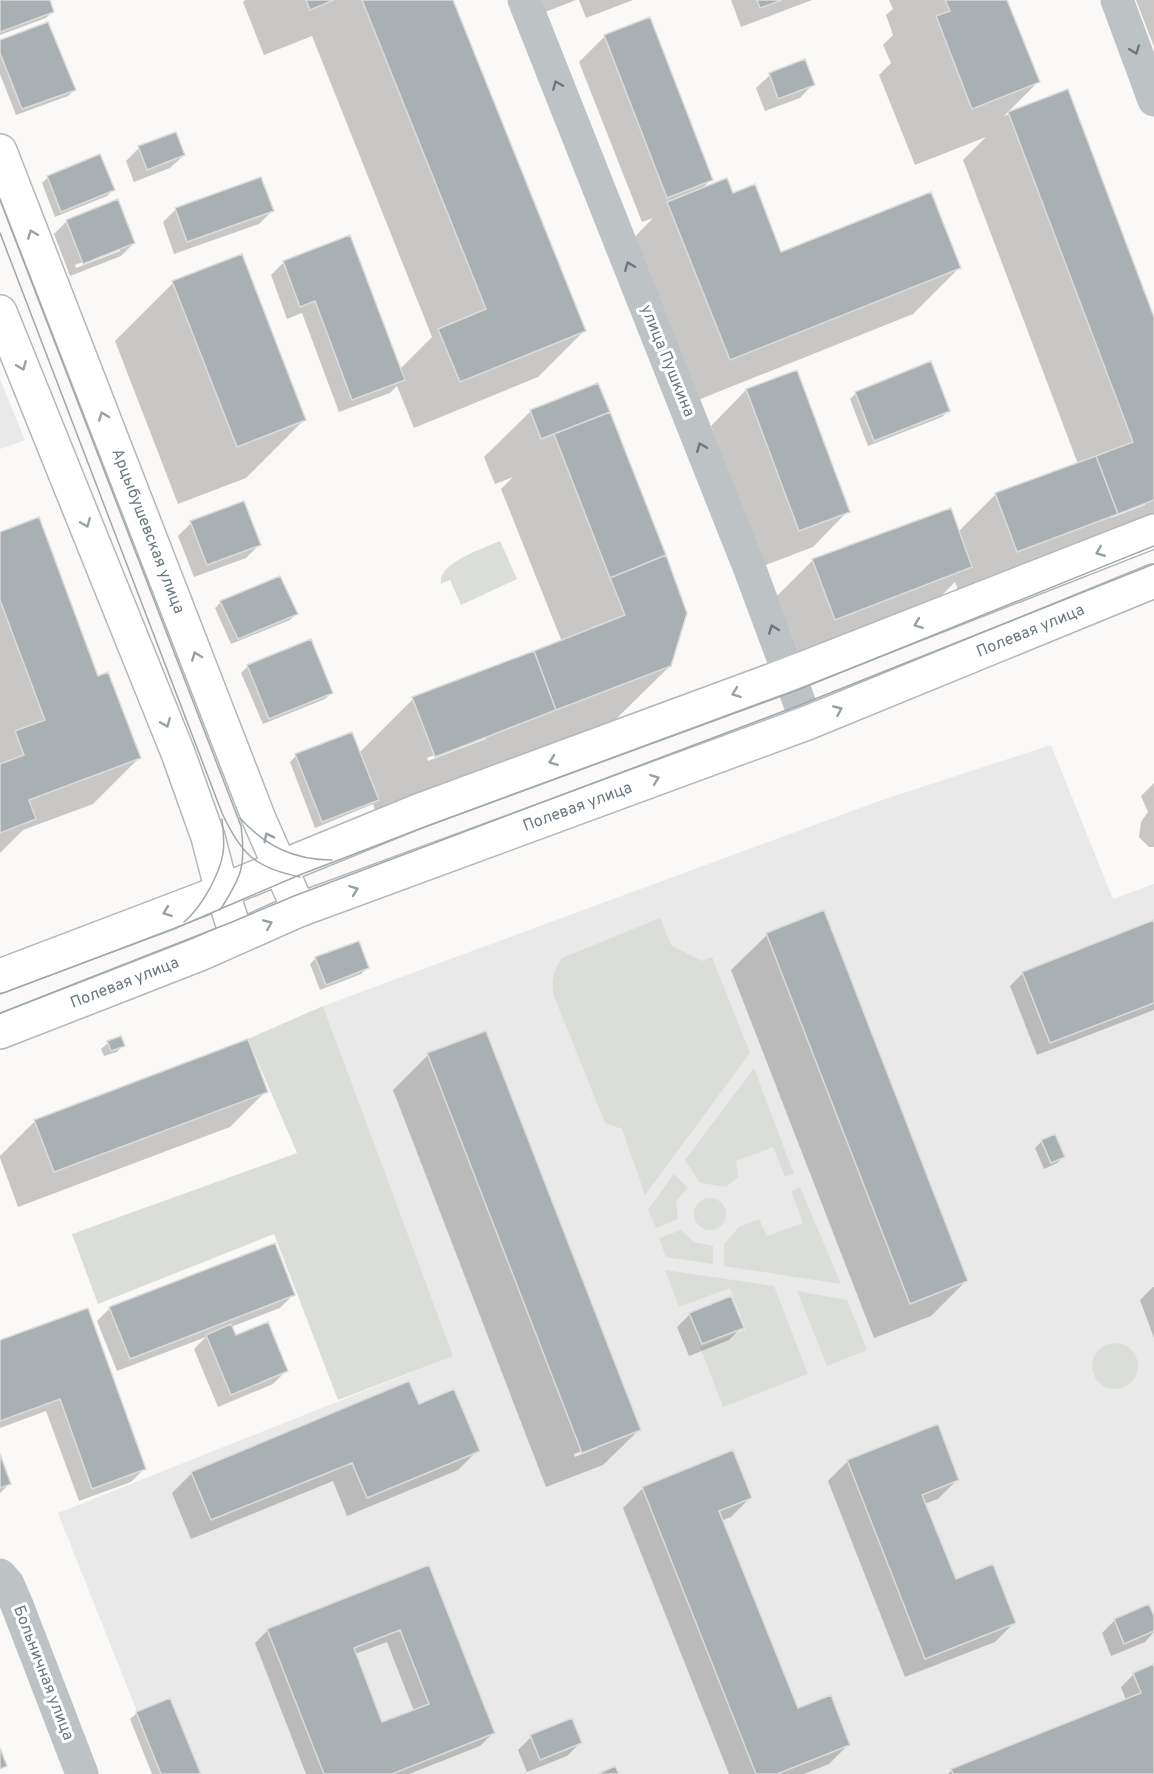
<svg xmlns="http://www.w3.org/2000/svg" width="1154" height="1774" viewBox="0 0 1154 1774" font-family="Overpass,sans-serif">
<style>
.built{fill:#e8e9e8}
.green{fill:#dbded8}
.shadow{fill:#0003;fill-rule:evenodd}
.building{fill:#a8b0b4;stroke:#dcdbda;stroke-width:1.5;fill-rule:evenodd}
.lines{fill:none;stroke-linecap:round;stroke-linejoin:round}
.major-casing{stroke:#b2b7ba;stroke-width:36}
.minor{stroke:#bdc3c5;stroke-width:33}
.major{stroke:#fff;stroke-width:33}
.tram{stroke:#a0a8ab;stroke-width:1.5}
.oneway{stroke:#68797f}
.oneway2{stroke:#95a1a5}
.labels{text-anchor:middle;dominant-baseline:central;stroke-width:6;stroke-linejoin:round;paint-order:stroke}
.street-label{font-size:16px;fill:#68797f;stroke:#fff}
</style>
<rect width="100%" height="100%" fill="#faf9f8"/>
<path class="built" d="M 0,379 L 25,440 L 0,449 Z
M 1051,745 L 1113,899 L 1154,884 L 1154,1774 L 162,1774 L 58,1513 L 452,1356 L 323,1006 L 882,800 Z"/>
<path class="green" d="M 500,541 L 517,579 L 461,605 L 450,580 L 441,584 C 437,563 484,548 500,541 Z
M 660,918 L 671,945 L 702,961 L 712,957 L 750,1053 L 645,1195 L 622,1129 L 605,1123 L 553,994 C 552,980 553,970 562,958 Z
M 323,1006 L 453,1356 L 338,1400 L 274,1234 L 98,1304 L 72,1234 L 297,1153 L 248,1039 Z
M 754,1068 L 794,1174 L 785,1177 L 773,1147 L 736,1161 L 738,1177 L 726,1187 L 700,1183 L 685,1160 Z
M 674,1174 L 688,1188 L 676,1201 L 678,1219 L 656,1228 L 648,1210 Z
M 800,1187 L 841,1284 L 724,1266 L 724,1244 L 739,1227 L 759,1219 L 767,1236 L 803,1223 L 791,1191 Z
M694 1214a16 16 0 1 1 32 0a16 16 0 1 1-32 0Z
M 681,1230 L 694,1242 L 713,1246 L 713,1264 L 666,1257 L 659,1238 Z
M 665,1270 L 774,1286 L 808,1374 L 723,1407 L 700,1347 L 746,1330 L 730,1288 L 679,1307 Z
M 797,1291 L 847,1300 L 867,1350 L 827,1366 Z
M1092 1366a23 23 0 1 1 46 0a23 23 0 1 1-46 0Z"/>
<path class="shadow" d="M 0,0 L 48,0 L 52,12 L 46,18 L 0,35 Z
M 245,0 L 451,0 L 584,331 L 538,377 L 414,428 L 397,386 L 390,393 L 339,412 L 302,313 L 287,319 L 271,275 L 284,262 L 399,370 L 432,337 L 312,36 L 264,55 L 243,2 Z
M 535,0 L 576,0 L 540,14 Z
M 579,0 L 633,0 L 586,18 Z
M 731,0 L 812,0 L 741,27 Z
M 889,0 L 1005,0 L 1038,82 L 1004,116 L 1067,91 L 1154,321 L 1154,513 L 1130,536 L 964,605 L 955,582 L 935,602 L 799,654 L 777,596 L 813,560 L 958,532 L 996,494 L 1078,464 L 963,160 L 986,137 L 915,165 L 879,75 L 891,63 L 883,45 L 893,35 L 886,15 L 893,9 ZM 1145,501 L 1145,505 L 1111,518 L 1110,515 Z
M 1136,0 L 1154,0 L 1154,47 Z
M 605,36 L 711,180 L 700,190 L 732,195 L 780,254 L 959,268 L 913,314 L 683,406 L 622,250 L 653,218 L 642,222 L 579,62 Z
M 0,42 L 74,90 L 68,96 L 16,115 L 0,74 Z
M 804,61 L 813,84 L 800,98 L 765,111 L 756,88 L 770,75 Z
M 139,148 L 184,155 L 170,168 L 134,182 L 126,161 Z
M 48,177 L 113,190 L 107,196 L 55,217 L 42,183 Z
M 176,209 L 272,211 L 259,224 L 174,254 L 163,222 Z
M 67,221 L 134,243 L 121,256 L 70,276 L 54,234 ZM 120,248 L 120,251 L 76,268 L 75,265 Z
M 173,283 L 304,420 L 246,478 L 178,504 L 115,341 Z
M 796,371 L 848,511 L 813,547 L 763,566 L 711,426 L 746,390 Z
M 856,393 L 949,410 L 942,417 L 868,446 L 850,399 Z
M 531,411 L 609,412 L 686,613 L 670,666 L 616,719 L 376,814 L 373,804 L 315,828 L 290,762 L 296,756 L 359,753 L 413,699 L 562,642 L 501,489 L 513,477 L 495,484 L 484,457 ZM 486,735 L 486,739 L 428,761 L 427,758 Z
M 191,523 L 259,545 L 246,558 L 194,577 L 178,536 Z
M 0,533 L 139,758 L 93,804 L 23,830 L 0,853 Z
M 221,602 L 296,614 L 290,620 L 231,644 L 215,608 Z
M 248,666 L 331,693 L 325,699 L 263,724 L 241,673 Z
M 1154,783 L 1154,847 L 1149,847 L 1139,837 L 1141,822 L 1148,812 L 1141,796 Z
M 1154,922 L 1154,1010 L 1037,1055 L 1010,986 L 1023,973 Z
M 767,935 L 967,1280 L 931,1316 L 874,1338 L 731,970 Z
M 316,958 L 367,968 L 361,974 L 320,990 L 310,964 Z
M 108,1043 L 123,1045 L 117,1052 L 104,1056 L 101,1049 Z
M 428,1055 L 639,1430 L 603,1465 L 546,1487 L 393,1090 ZM 598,1445 L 598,1448 L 575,1457 L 574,1454 Z
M 266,1091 L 230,1127 L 18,1207 L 0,1158 L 0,1156 L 35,1121 Z
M 1042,1141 L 1063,1157 L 1057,1163 L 1044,1169 L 1035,1148 Z
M 1153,1287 L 1154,1287 L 1154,1338 L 1140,1300 Z
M 293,1295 L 280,1308 L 231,1327 L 235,1337 L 286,1371 L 273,1384 L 218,1407 L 194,1349 L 206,1337 L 117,1371 L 97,1321 L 110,1308 Z
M 690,1314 L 742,1327 L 729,1340 L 689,1356 L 677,1327 Z
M 0,1342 L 145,1468 L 131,1482 L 79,1501 L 46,1411 L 0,1428 Z
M 418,1406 L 478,1450 L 458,1470 L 347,1516 L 333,1481 L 191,1539 L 172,1493 L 192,1473 Z
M 0,1458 L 9,1484 L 0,1493 Z
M 848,1461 L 958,1479 L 938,1499 L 924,1504 L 955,1581 L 1014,1623 L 995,1642 L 905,1677 L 828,1481 Z
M 643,1488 L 750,1498 L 731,1517 L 721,1521 L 797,1710 L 849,1744 L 829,1764 L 804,1774 L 729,1774 L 623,1508 Z
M 428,1567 L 493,1733 L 480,1746 L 409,1774 L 306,1774 L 255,1643 L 268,1630 ZM 387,1642 L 414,1711 L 382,1723 L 355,1654 Z
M 1115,1620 L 1154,1620 L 1154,1632 L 1145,1642 L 1111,1656 L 1102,1633 Z
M 1154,1666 L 1154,1774 L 948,1774 L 952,1770 L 1126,1700 L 1121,1687 L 1134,1674 Z
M 137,1713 L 199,1774 L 152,1774 L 130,1719 Z
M 531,1737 L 580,1743 L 567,1756 L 527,1772 L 518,1750 Z"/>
<path class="building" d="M 0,0 L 50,0 L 54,12 L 0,32 Z
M 306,0 L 334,0 L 310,10 Z
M 362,0 L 453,0 L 586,331 L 460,382 L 438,329 L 486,309 Z
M 757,0 L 782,0 L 760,8 Z
M 945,0 L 1007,0 L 1040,82 L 972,109 L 936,16 L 950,11 Z
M 650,17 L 713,180 L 667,198 L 604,35 Z
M 48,22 L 76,90 L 22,109 L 0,53 L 0,40 Z
M 805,59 L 815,85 L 778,99 L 769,73 Z
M 1068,89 L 1154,317 L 1154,500 L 1118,514 L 1096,456 L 1133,442 L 1008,112 Z
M 176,132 L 185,155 L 147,170 L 138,146 Z
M 100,154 L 115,190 L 61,212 L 47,176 Z
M 261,177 L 274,211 L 187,242 L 175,208 Z
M 727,178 L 733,193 L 755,184 L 781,252 L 931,192 L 961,268 L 730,360 L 667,202 Z
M 118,199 L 135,243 L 83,264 L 66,220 Z
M 350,235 L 405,380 L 352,400 L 315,301 L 300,307 L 283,261 Z
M 242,254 L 306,420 L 237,447 L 172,281 Z
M 931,361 L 950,411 L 874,441 L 855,392 Z
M 797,370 L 850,512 L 799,531 L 746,389 Z
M 598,383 L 610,412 L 541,439 L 530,410 Z
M 610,412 L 666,555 L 610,578 L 554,434 Z
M 1096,456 L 1118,514 L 1017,552 L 995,493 Z
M 244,501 L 261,545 L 207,565 L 190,521 Z
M 951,508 L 972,567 L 835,620 L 812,559 Z
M 39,517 L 98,676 L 108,672 L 141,758 L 29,800 L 36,819 L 0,833 L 0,764 L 24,755 L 15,731 L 45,720 L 0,600 L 0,532 Z
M 666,555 L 687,613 L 671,666 L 556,710 L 534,651 L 625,615 L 610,578 Z
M 280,576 L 298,614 L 238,639 L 220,601 Z
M 311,639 L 333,693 L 269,719 L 247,665 Z
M 534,651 L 556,710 L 435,757 L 412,697 Z
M 352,732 L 379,800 L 322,822 L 295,754 Z
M 824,910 L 968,1281 L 910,1304 L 766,933 Z
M 1154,920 L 1154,1003 L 1050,1043 L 1022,972 Z
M 359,941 L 369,968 L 326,985 L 315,957 Z
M 486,1031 L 641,1430 L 582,1453 L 427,1053 Z
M 121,1036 L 125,1046 L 111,1051 L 107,1041 Z
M 248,1039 L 268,1092 L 54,1172 L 34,1120 Z
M 1055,1134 L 1065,1157 L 1051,1163 L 1041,1140 Z
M 275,1243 L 295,1295 L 130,1359 L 109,1307 Z
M 731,1296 L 744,1328 L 702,1344 L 689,1313 Z
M 88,1308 L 146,1469 L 92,1489 L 60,1399 L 0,1421 L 0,1340 Z
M 268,1322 L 288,1371 L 231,1395 L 206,1335 L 231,1324 L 236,1335 Z
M 409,1381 L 419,1404 L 454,1389 L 480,1451 L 367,1498 L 352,1463 L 211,1520 L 191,1472 Z
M 938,1424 L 959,1480 L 922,1495 L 941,1542 L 956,1579 L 993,1564 L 1016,1623 L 925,1659 L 847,1460 Z
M 733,1450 L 752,1498 L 719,1511 L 798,1708 L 831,1695 L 850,1745 L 777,1774 L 756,1774 L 642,1487 Z
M 0,1454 L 11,1484 L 0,1488 Z
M 429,1565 L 495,1733 L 392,1774 L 324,1774 L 267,1629 ZM 400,1630 L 429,1704 L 382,1722 L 354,1648 Z
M 1149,1604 L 1154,1616 L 1154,1631 L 1124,1644 L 1114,1619 Z
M 1154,1664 L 1154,1774 L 953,1774 L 951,1769 L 1141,1693 L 1133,1673 Z
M 170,1698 L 201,1774 L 161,1774 L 136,1712 Z
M 572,1718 L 582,1743 L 540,1760 L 530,1735 Z
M 0,1748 L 7,1766 L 0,1769 Z
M 615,1766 L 619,1774 L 598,1774 Z"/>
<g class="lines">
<g class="major-casing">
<g id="major">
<path id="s1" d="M 0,151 L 259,819 L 299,910"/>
<path d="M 0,312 L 178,753 L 208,837 L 222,891 L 237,937"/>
<path d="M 0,976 L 205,898 L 418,811 L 789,674 L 1154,531"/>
<path id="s2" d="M 0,1032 L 200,954 L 299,910 L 807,723 L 1154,581"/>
</g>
</g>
<path class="minor" d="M 524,0 L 751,572 L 807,723
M 1117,0 L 1154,100
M 0,1575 L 8,1584 L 17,1605 L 82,1774"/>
<use href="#major" class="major"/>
<path class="tram" d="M 0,200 L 241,826 C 246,866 242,876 220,910
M 0,233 L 222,813 C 241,854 255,868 300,877
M 240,818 C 265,846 294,860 332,860
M 184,922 C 201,908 220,874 223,853 C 225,842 223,830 222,819
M 0,994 L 174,929 L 297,876 L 422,828 L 795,691 L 1154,546
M 0,1013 L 232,922 L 294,896 L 800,705 L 1154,564"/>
</g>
<defs><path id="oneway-chevron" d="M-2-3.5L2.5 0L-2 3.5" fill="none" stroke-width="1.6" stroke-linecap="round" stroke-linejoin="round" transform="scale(1.5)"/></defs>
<g class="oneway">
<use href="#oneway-chevron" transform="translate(1135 50) rotate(70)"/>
<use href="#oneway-chevron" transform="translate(557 85) rotate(-112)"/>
<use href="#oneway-chevron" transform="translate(629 266) rotate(-112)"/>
<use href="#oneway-chevron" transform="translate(701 447) rotate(-112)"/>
<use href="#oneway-chevron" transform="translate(773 629) rotate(-111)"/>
</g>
<g class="oneway2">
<use href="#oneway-chevron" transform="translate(32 234) rotate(-111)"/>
<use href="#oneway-chevron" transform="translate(22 366) rotate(68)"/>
<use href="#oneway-chevron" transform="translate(103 416) rotate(-111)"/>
<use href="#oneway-chevron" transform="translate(86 523) rotate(68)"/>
<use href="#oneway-chevron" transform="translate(1100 552) rotate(158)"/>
<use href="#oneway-chevron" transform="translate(918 624) rotate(159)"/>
<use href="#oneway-chevron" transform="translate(196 656) rotate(-111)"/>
<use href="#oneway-chevron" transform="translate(736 693) rotate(160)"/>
<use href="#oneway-chevron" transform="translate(838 710) rotate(-23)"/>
<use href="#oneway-chevron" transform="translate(166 723) rotate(68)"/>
<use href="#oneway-chevron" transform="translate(553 761) rotate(160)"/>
<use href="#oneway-chevron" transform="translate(655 779) rotate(-20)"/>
<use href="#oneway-chevron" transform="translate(268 837) rotate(-116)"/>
<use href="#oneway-chevron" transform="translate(354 890) rotate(-20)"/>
<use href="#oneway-chevron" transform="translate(167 912) rotate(159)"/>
<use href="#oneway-chevron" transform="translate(268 924) rotate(-23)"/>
</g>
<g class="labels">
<g class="street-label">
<text transform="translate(667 361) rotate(68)">улица Пушкина</text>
<text stroke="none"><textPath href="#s1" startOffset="408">Арцыбушевская улица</textPath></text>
<text stroke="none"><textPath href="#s2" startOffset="1106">Полевая улица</textPath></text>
<text stroke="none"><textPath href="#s2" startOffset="620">Полевая улица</textPath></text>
<text stroke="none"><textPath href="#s2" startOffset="134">Полевая улица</textPath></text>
<text transform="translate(43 1673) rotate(69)">Больничная улица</text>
</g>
</g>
</svg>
